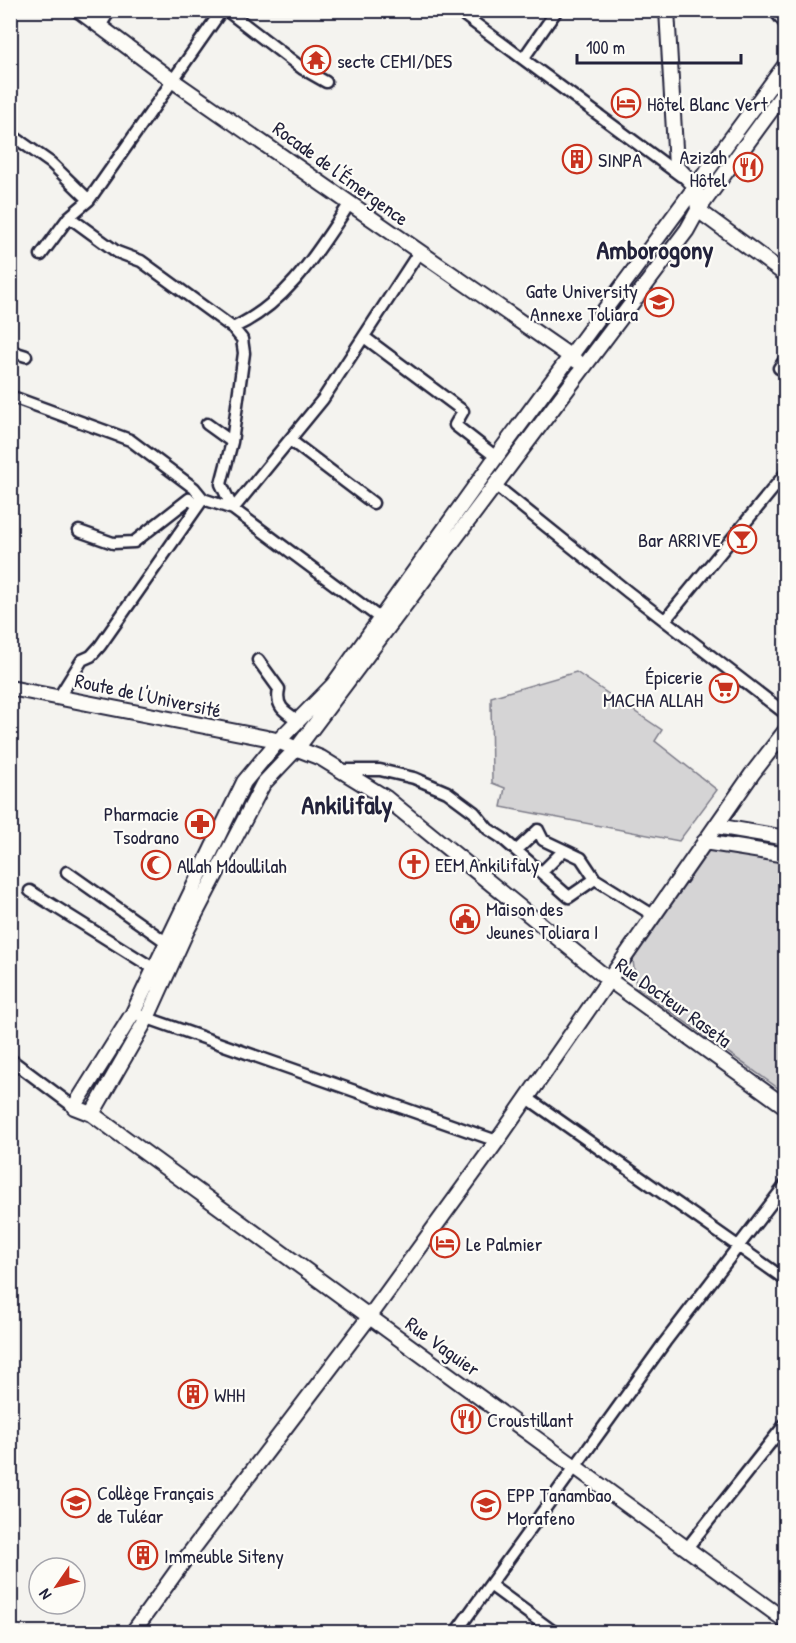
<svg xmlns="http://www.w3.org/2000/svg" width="796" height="1643" viewBox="0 0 796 1643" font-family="'Patrick Hand',sans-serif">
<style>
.green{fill:#d5d4d5;stroke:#7c7b88;stroke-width:1.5}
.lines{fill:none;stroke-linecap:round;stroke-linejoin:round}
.street-casing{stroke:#22223b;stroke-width:15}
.secondary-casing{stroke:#22223b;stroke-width:18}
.street{stroke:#fdfcf7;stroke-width:10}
.secondary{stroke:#fdfcf7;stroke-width:14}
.labels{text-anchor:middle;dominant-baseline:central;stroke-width:4.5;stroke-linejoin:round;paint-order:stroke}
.poi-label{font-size:20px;fill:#22223b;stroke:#fdfcf7;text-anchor:start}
.street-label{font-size:20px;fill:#22223b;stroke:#fdfcf7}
.district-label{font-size:26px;font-weight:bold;fill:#22223b;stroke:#fdfcf7}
</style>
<rect width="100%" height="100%" fill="#f4f3ef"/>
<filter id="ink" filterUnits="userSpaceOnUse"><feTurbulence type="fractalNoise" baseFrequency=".0167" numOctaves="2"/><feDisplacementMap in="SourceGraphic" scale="12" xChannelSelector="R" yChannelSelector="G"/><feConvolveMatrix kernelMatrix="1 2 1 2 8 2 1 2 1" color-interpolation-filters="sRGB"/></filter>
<g filter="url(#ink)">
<path class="green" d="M 576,672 L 662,730 L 655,741 L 717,790 L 679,841 L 501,807 L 505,788 L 492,783 L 491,697 Z
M 713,845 L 785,858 L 785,1093 L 636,987 L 633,960 Z"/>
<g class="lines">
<g class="street-casing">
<path id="street" d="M 226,10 L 303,69 L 326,82
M 457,10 L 681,176
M 774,10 L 786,25
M 100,26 L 110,10
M 523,59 L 557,10
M 10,134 L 51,163 L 89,200
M 69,217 L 117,252 L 141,261 L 233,328 L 242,339 L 244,353 L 232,442 L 221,484 L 233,509
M 41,255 L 69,217 L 89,200 L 222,10
M 233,328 C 288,303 318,251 350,203
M 364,337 L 463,411 L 455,425 L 496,457
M 10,351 L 26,356
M 779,368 L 786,358
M 10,396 L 130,440 L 194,488 L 203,499 L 233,509 L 385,622
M 207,424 L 232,442
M 290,440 L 373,503
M 495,485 L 628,592 L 786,714
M 233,509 L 323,399 L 419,252
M 79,531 L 113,543 L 134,542 L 189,499 L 198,506
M 666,619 L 786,473
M 258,660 L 279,689 C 275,707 285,712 299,721
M 59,697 L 82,660 L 91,656 L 100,646 L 203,499
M 344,770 L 380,770 L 414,778 L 447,792 L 474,812 L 488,829 L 502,838 L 569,897 L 595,879
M 517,850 L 538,830 L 543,840 L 581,858 L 595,879 L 653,915
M 67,872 L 166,942
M 542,872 L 563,851
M 30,891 L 153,968
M 133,1013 L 497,1141
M 10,1059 L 74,1107
M 526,1097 L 786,1280
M 687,1548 L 786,1423
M 490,1585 L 554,1632
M 456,1632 L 665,1342 L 786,1184"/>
</g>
<g class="secondary-casing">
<path id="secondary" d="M 78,10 L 172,80 L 577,361
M 667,10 L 676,166 L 696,187 L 698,210 L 786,275
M 786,64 L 496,457 L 333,685 L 278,741 L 244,782 L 133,1013 L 74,1107 L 92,1114 L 786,1621
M 10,688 L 272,739 L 321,758 L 386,798 L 608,979 L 786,1107
M 716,826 L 786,838
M 704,842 L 786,855
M 92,1114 L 147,1018 L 186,932 L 263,784 L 298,747 L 687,230 L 698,210 L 786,90
M 133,1632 L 186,1558 L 370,1316 L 497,1141 L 752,774 L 786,730"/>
</g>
<use href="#street" class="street"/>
<use href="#secondary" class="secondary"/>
</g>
</g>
<defs>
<g id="temple-ring" transform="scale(1.5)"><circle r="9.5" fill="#fdfcf7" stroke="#c8321e" stroke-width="1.5"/><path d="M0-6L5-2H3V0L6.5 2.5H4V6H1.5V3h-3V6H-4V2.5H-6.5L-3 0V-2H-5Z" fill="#c8321e"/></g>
<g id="hotel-ring" transform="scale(1.5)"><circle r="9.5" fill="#fdfcf7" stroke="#c8321e" stroke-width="1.5"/><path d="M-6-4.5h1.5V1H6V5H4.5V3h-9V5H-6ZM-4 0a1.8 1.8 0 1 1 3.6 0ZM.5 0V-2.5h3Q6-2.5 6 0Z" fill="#c8321e"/></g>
<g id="building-ring" transform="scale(1.5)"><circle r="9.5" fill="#fdfcf7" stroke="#c8321e" stroke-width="1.5"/><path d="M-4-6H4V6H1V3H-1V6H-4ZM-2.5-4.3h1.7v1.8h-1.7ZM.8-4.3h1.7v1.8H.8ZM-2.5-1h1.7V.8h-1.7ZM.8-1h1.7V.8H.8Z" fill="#c8321e"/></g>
<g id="restaurant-ring" transform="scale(1.5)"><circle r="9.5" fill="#fdfcf7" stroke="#c8321e" stroke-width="1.5"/><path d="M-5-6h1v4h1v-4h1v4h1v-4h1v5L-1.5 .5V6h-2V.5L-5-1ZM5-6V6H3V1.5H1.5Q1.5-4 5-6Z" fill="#c8321e"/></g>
<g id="university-ring" transform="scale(1.5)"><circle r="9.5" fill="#fdfcf7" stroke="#c8321e" stroke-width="1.5"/><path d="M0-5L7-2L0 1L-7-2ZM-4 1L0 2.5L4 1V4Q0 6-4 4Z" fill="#c8321e"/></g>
<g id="bar-ring" transform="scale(1.5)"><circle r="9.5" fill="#fdfcf7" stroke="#c8321e" stroke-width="1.5"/><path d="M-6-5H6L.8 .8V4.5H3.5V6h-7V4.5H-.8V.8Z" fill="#c8321e"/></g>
<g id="supermarket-ring" transform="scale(1.5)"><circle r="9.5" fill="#fdfcf7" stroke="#c8321e" stroke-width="1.5"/><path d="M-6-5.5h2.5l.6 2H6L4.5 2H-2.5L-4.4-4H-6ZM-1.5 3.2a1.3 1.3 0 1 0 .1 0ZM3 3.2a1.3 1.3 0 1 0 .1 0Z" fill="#c8321e"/></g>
<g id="pharmacy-ring" transform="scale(1.5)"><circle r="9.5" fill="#fdfcf7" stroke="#c8321e" stroke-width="1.5"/><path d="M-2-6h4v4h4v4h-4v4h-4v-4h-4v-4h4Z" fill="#c8321e"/></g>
<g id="church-ring" transform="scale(1.5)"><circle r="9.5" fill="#fdfcf7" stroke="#c8321e" stroke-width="1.5"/><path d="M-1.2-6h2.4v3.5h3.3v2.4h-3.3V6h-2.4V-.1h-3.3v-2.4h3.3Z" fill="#c8321e"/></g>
<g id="mosque-ring" transform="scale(1.5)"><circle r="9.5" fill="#fdfcf7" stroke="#c8321e" stroke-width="1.5"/><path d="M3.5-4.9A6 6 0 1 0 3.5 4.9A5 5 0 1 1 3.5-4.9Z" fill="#c8321e"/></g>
<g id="civic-ring" transform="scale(1.5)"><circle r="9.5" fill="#fdfcf7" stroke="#c8321e" stroke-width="1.5"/><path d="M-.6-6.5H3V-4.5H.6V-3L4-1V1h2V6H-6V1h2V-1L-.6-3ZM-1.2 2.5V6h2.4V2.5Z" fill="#c8321e"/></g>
<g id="school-ring" transform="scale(1.5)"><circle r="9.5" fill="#fdfcf7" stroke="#c8321e" stroke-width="1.5"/><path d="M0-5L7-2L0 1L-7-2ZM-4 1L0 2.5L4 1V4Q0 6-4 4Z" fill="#c8321e"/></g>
</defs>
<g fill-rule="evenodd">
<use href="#temple-ring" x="316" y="60"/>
<use href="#hotel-ring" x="626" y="103"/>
<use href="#building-ring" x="577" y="159"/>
<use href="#restaurant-ring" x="748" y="167"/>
<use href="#university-ring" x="659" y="302"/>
<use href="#bar-ring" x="742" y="539"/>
<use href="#supermarket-ring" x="724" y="688"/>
<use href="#pharmacy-ring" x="200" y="824"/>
<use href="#church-ring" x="414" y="864"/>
<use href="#mosque-ring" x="156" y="865"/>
<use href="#civic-ring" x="465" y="919"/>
<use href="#hotel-ring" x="445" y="1243"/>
<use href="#building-ring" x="193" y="1394"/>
<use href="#restaurant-ring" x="466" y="1419"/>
<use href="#school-ring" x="76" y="1503"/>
<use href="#school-ring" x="486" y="1505"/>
<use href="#building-ring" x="143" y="1555"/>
</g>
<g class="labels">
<g class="poi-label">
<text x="337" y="60">secte CEMI/DES</text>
<text x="647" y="103">Hôtel Blanc Vert</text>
<text x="727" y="156" text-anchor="end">Azizah<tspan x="727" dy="23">Hôtel</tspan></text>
<text x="598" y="159">SINPA</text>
<text x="638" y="290" text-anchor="end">Gate University<tspan x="638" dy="23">Annexe Toliara</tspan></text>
<text x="721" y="539" text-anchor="end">Bar ARRIVE</text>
<text x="703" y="676" text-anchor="end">Épicerie<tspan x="703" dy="23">MACHA ALLAH</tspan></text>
<text x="179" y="813" text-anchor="end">Pharmacie<tspan x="179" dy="23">Tsodrano</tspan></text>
<text x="435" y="864">EEM Ankilifaly</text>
<text x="177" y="865">Allah Mdoullilah</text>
<text x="486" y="908">Maison des<tspan x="486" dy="23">Jeunes Toliara I</tspan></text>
<text x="466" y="1243">Le Palmier</text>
<text x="214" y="1394">WHH</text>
<text x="487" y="1419">Croustillant</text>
<text x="97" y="1492">Collège Français<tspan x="97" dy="23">de Tuléar</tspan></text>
<text x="507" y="1494">EPP Tanambao<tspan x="507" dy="23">Morafeno</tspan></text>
<text x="164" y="1555">Immeuble Siteny</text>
</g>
<g class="street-label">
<text transform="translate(341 173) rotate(36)">Rocade de l'Émergence</text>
<text transform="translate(148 695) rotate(12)">Route de l'Université</text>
<text transform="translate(674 1002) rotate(36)">Rue Docteur Raseta</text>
<text transform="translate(443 1346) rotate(36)">Rue Vaguier</text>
</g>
<g class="district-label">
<text x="655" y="249">Amborogony</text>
<text x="347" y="804">Ankilifaly</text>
</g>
</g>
<rect width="796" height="1643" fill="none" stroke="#fdfcf7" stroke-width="36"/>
<rect x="18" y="18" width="760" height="1607" fill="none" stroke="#22223b" stroke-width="2" filter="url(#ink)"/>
<g transform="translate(57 1586) rotate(235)"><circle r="28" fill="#fdfcf7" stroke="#a5a5ac" stroke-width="1.5"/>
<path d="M0-4.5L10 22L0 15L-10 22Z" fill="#c8321e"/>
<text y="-9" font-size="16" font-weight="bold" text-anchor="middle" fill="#22223b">N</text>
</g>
<path d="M577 54v9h164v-9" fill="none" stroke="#22223b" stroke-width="3"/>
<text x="586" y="54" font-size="18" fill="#22223b" stroke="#fdfcf7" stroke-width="4.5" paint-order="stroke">100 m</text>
</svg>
